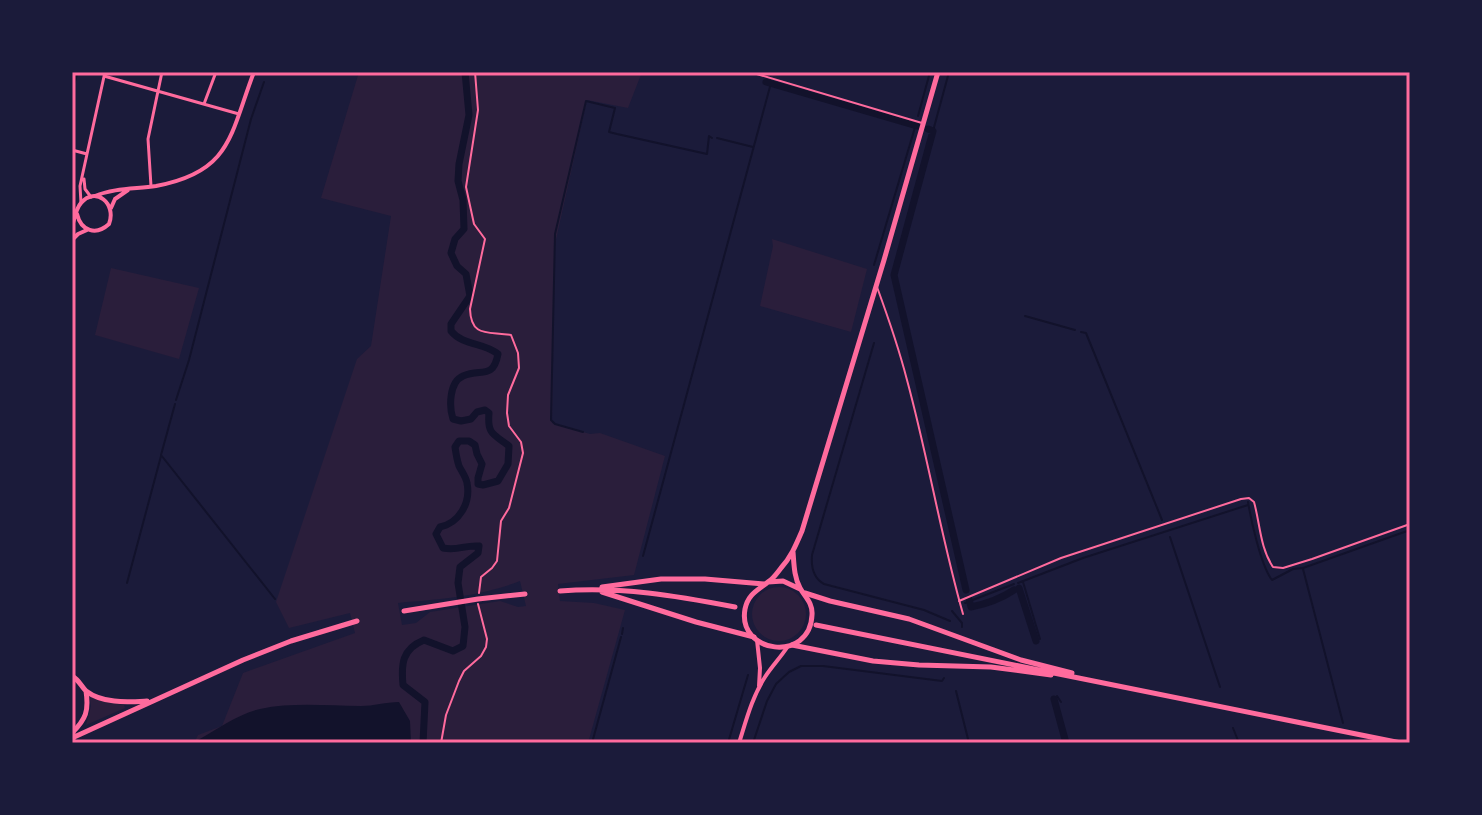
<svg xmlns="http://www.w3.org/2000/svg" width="1482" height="815" viewBox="0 0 1482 815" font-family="'Golos Text',sans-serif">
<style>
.green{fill:#2a1e3b;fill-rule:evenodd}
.water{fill:#12122b}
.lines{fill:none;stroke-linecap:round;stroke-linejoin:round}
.stream{stroke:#12122b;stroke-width:2}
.canal{stroke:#12122b;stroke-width:7}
.path{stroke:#ff6b9d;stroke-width:2}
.service{stroke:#ff6b9d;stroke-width:2}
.minor{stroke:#ff6b9d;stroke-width:3}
.tertiary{stroke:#ff6b9d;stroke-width:4}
.primary{stroke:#ff6b9d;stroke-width:5}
.trunk{stroke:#ff6b9d;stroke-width:5}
.neatline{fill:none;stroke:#ff6b9d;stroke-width:3}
</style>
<rect width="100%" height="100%" fill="#1b1b3a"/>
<path class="green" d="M 359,72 L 642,72 L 628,108 L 587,100 L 555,244 L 552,423 L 590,434 L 600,433 L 665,456 L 634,575 L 558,584 L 560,601 L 594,603 L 625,610 L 588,743 L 194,743 L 198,735 L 222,726 L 243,673 L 355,633 L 350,613 L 289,628 L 276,602 L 357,359 L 371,346 L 391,216 L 321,198 ZM 520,581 L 526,606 L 518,607 L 500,601 L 430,612 L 416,623 L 402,625 L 398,603 C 409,601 419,602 430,600 C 461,597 492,592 520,581 Z
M 772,239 L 867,269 L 851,332 L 760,306 L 773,246 Z
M 111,268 L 199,288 L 179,359 L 95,335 Z
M752 614a27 27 0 1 1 54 0a27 27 0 1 1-54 0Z
M 89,693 L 106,702 L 124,705 L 125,708 L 86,725 L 91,706 Z"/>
<path class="water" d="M 399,702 L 410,721 L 411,743 L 197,743 L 198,740 C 218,729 238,714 260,709 C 293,702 328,706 361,706 C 373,706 386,702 399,702 Z"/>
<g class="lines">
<path class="stream" d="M 72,90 L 78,72
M 918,116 L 930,72
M 933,131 L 949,72
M 717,138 L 753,147
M 874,265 L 916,124
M 1025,316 L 1075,330
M 1081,332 L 1086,333 L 1162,520
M 874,343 L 812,555 C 811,567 813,578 824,584 L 924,610 L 950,621
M 176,400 L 189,360 L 251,119 L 264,82
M 175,404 L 161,455 L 275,599
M 583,432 L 555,424 L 551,420 L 555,234 L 586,101 L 615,108 L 609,132 L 617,134 L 707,154 L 709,136 L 712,138
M 1248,502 C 1251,520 1261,566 1272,580 L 1293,569 L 1303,568 L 1410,530
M 1170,537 L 1220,687
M 643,556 L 771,83
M 1303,569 L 1343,723
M 1023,582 L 1040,639
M 127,583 L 161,456
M 1018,583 L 1083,558 L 1248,505
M 965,603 L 1014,584
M 952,611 L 962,623 L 962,627
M 622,634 L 623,628
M 956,691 L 969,743
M 1057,696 L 1061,702
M 1233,728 L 1239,743
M 1348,741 L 1356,743
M 592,743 L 621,637
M 728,743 L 748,675
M 753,743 L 767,701 L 776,684 L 789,672 L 801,666 L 823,666 L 942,681 L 944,678"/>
<path class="canal" d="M 769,73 L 769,72
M 766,82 L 917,126
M 928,129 L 933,131 L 894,275 L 966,590
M 1019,588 L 1036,641
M 969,599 L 971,607 C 986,604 1002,598 1014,590
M 1054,699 L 1066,743
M 423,743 L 425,702 L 403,685 C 401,664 402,649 424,640 L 453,651 L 463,646 L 465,627 L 458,583 L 460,567 L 478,553 L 479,546 C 464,545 458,551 443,548 L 436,534 L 440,527 C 459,523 471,503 467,483 C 466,477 462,472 459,466 C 457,460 456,454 455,447 L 459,441 L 469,441 L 475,445 L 477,454 L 482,464 L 478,478 L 478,484 L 483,485 L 498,481 L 508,464 L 509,446 C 494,434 487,435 489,413 L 485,410 L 477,412 L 471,419 L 461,421 L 453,419 C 449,407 449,382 463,376 C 481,368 493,380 498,354 C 484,342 463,346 451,331 L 451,324 L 470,296 L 466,274 L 457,266 L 451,253 L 455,239 L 464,229 L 463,200 L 458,181 L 459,164 L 469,115 L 465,72"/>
<path class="path" d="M 475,72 L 478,110 L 466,187 L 474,224 L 485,239 L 470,309 C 471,338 488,331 511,335 L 518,353 L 519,368 L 508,395 L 507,413 L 509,426 L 521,442 L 523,453 L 509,508 L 501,521 L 497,561 L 492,568 L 481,577 L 479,593
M 441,743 L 446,715 L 459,681 L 464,671 L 481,656 L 486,647 L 487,639 L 478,604"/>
<path class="service" d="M 750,72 L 922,123
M 877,287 C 888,317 899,349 907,380 C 928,457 941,537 963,614
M 959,601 L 1061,558 L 1241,499 L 1249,498 L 1254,502 C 1260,523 1260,548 1273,567 L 1283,568 L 1312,559 L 1410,524"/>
<path class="minor" d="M 104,76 L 239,114
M 204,104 L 216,72
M 72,150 L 87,154
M 84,179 L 85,189 L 91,197
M 151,186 L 148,139 L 162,72
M 81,203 L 80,186 L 105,72"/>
<path class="tertiary" d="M 95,196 C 114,188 135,189 156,186 C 232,172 230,134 254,72
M 111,208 L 115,199 L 128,190
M 72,227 C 74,220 76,208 81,203 C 95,186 117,203 109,224 C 96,236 81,231 77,214
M 72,240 L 78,234 L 87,230
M 757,640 L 760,668 L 759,686
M 739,743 C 746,721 752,697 765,677 C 772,666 781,657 788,646"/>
<path class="primary" d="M 793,552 C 794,564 794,577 800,588 C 805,597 813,603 812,615 C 810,663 737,654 745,609 C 748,594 758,590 768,582 C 773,579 777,573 781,568 C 791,557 796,545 802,531 L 884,260 L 938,72
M 768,582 L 783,581 L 800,589"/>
<path class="trunk" d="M 602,587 L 661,579 L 705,579 L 764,584
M 560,591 C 620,586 677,596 735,607
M 602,592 L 696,622 L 754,637
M 805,593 L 830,601 L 909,619 L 1021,660 L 1072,673
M 404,611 L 478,599 L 525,594
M 816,625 L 1401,743
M 792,645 L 873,661 L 919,665 L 991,667 L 1051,675
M 72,676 C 79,680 81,686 86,691 C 103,704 128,702 147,701
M 72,733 C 86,719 89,711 86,691
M 72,738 L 243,660 L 291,641 L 357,621"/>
</g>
<rect width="1482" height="815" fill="none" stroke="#1b1b3a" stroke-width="148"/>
<rect x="74" y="74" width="1334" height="667" class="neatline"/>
</svg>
